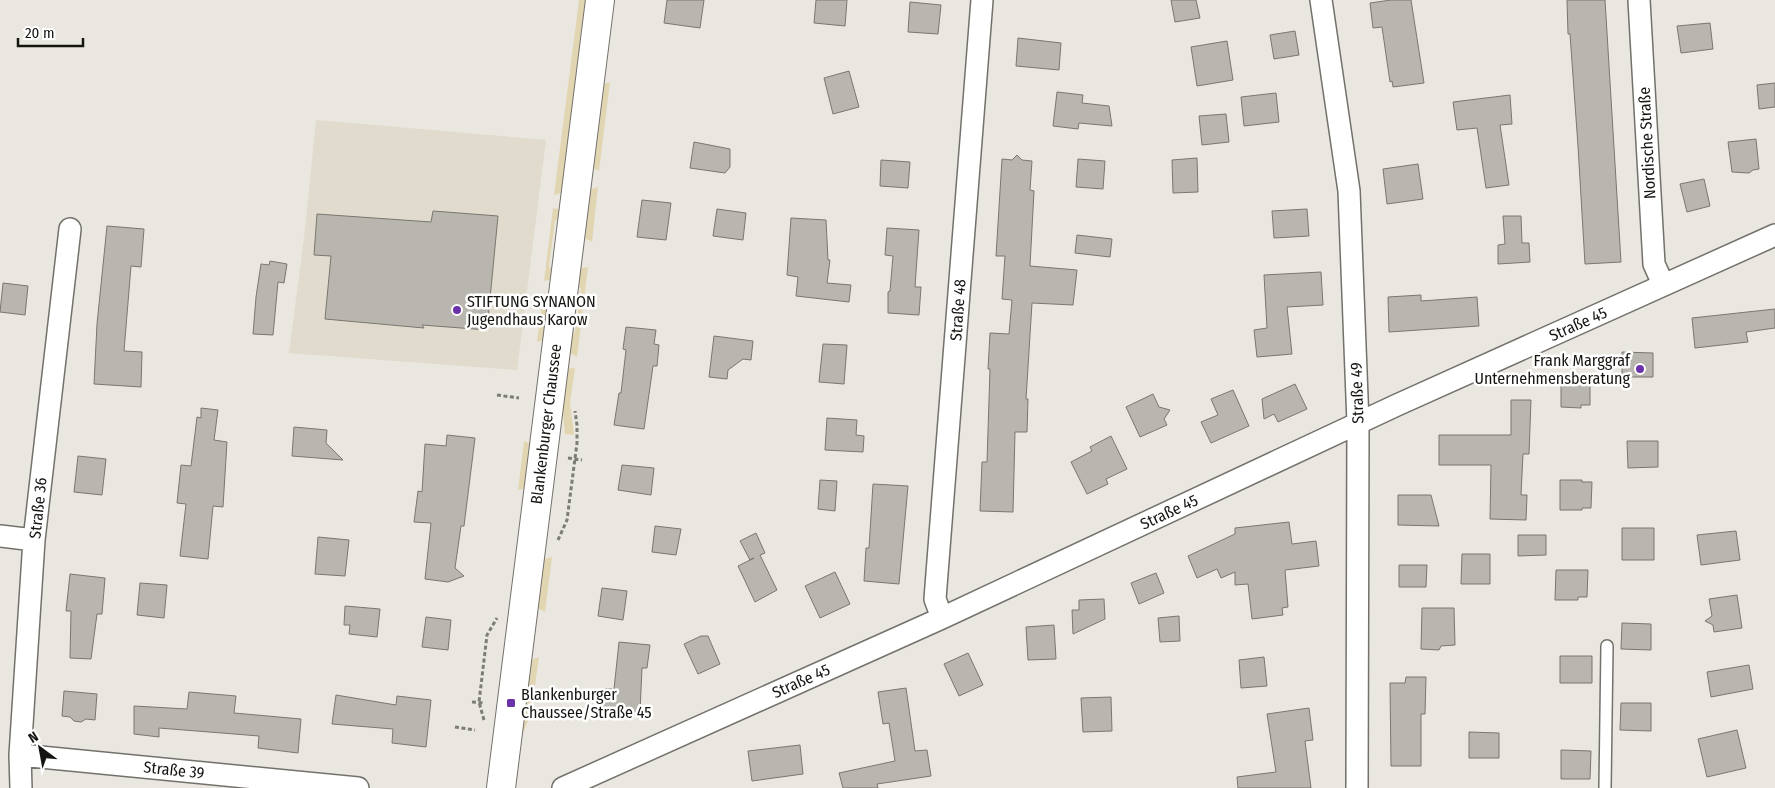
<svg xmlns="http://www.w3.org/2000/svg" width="1775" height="788" viewBox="0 0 1775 788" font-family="'Fira Sans Condensed',sans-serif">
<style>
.built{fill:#e0dbcc}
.green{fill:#e2d6b2}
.building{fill:#b9b6af;stroke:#797770}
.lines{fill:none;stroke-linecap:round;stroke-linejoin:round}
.lane-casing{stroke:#73716b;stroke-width:14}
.street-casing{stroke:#73716b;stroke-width:24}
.secondary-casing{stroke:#73716b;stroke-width:30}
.path{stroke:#7d7c76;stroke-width:3;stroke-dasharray:4 2.5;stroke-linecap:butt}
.lane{stroke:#fff;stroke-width:11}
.street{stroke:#fff;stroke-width:21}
.secondary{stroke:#fff;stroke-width:28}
.poi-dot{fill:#6a31a8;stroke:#fff;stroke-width:2}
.labels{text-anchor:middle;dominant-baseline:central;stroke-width:5;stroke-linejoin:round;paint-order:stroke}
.street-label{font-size:16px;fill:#151411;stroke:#fff}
.poi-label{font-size:16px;fill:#151411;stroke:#fff;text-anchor:start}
</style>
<rect width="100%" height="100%" fill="#e9e7df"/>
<path class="built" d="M 316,120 L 546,140 L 517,370 L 289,353 L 304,238 Z"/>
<path class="green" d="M 579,0 L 588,0 L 564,192 L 554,195 Z
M 610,82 L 599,171 L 588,165 L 600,85 Z
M 598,187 L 592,242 L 581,236 L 586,191 Z
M 553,208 L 563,210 L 562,215 L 555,221 L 549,266 L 555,274 L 553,279 L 544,281 Z
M 588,267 L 577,357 L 567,351 L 568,337 L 575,332 L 581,289 L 575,282 L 577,269 Z
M 543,294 L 551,298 L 547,339 L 537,342 Z
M 575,368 L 570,402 L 574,435 L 565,434 L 562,402 L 564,369 Z
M 524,441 L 533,445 L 528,488 L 518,490 Z
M 552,557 L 545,612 L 535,607 L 541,560 Z
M 539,657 L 531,713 L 521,739 L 528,661 Z"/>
<path class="building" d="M 667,0 L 704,0 L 700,28 L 664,23 Z
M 816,0 L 847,0 L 845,26 L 814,23 Z
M 1171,0 L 1196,0 L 1200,18 L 1175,22 Z
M 1391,0 L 1411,0 L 1424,83 L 1393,87 L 1392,81 L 1390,82 L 1382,27 L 1373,28 L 1370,3 Z
M 1567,0 L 1605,0 L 1621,262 L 1585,264 L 1578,146 L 1570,34 L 1568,34 Z
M 910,2 L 941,5 L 938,34 L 908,32 Z
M 1710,23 L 1713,49 L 1681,53 L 1677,26 Z
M 1295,31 L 1299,55 L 1274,59 L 1270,35 Z
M 1018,38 L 1061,43 L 1059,70 L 1016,66 Z
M 1227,41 L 1233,80 L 1197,86 L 1191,47 Z
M 849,71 L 859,107 L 833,114 L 824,78 Z
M 1775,83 L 1775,107 L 1759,109 L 1757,85 Z
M 1057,92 L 1083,95 L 1082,103 L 1109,106 L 1112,126 L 1079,123 L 1078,129 L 1053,126 Z
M 1276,93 L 1279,122 L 1244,126 L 1241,97 Z
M 1510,95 L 1512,124 L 1500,125 L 1509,185 L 1486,188 L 1477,128 L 1457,130 L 1453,102 Z
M 1226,114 L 1229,142 L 1202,145 L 1199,116 Z
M 1756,139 L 1759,169 L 1753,170 L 1749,173 L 1732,172 L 1728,142 Z
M 694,142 L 730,149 L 730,167 L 725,173 L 690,168 Z
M 1017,155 L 1022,160 L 1032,161 L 1030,190 L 1034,191 L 1030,266 L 1077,270 L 1073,305 L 1032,303 L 1026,399 L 1028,399 L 1027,432 L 1015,432 L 1013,512 L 980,511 L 982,462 L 987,462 L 990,369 L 988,369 L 990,333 L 1009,334 L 1012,300 L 1002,299 L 1005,256 L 996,256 L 1002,159 L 1012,160 Z
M 1197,158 L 1198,192 L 1173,193 L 1172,160 Z
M 1078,159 L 1105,161 L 1103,189 L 1076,187 Z
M 881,160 L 910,162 L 908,188 L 880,186 Z
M 1418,164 L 1423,199 L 1387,204 L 1383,169 Z
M 1704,179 L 1710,206 L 1687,212 L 1680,184 Z
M 642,200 L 671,203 L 666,240 L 637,237 Z
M 717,209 L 746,213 L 743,240 L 713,236 Z
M 1307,209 L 1309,236 L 1274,238 L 1272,211 Z
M 433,211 L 498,216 L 487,330 L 422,325 L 424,328 L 325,319 L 331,256 L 314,255 L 317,214 L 431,222 Z
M 1503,216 L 1521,216 L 1522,243 L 1529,243 L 1530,262 L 1498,264 L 1498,245 L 1505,244 Z
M 791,218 L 826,220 L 828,260 L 830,260 L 827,283 L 851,285 L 849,302 L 796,296 L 798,277 L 787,275 Z
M 107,226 L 144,229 L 141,267 L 131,266 L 124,351 L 142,352 L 141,387 L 94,384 L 97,324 Z
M 887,228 L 919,230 L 915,287 L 921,287 L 919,315 L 888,313 L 888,292 L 890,291 L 893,256 L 885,255 Z
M 1077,235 L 1112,239 L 1110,257 L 1075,253 Z
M 270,261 L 287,264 L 284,283 L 278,282 L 273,335 L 253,334 L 256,297 L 261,264 L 269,265 Z
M 1321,272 L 1323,305 L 1287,307 L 1292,354 L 1257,357 L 1254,330 L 1267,328 L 1264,275 Z
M 3,283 L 28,286 L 25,315 L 0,312 Z
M 1421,295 L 1421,301 L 1477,297 L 1479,326 L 1389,332 L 1388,297 Z
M 1775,309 L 1775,328 L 1746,332 L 1748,342 L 1695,348 L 1692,318 Z
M 626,327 L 656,330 L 654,344 L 659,345 L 657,366 L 653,366 L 644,429 L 614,425 L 619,393 L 621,393 L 626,350 L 623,349 Z
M 714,336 L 753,341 L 751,360 L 743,359 L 728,370 L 727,379 L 709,377 Z
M 823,344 L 847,345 L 844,384 L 819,382 Z
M 1622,352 L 1653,353 L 1653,377 L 1622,377 Z
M 1561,381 L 1590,381 L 1590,405 L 1581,405 L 1581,408 L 1561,407 Z
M 1295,384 L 1307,409 L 1278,422 L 1274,414 L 1264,419 L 1262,399 Z
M 1233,390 L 1249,426 L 1211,443 L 1201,422 L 1218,415 L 1211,399 Z
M 1153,394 L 1159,407 L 1170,410 L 1164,419 L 1167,425 L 1140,437 L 1126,407 Z
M 1511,400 L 1531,400 L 1529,454 L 1523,454 L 1521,495 L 1527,495 L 1526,520 L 1490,519 L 1491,465 L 1439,465 L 1439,435 L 1511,435 Z
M 201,408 L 218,410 L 214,440 L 227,442 L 223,507 L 213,506 L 208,559 L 180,556 L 186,504 L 177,503 L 181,465 L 191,466 L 197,417 L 201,418 Z
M 827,418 L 857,420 L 856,435 L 864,436 L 863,452 L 825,450 Z
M 294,427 L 327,430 L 326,443 L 343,460 L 292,456 Z
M 447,435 L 475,438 L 464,526 L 461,526 L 455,568 L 464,576 L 448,582 L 425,579 L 431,523 L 414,522 L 418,491 L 422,492 L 425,444 L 446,446 Z
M 1111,436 L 1127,469 L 1106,479 L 1108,484 L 1087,494 L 1071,462 L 1092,451 L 1090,447 Z
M 1627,441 L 1658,441 L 1658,467 L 1628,468 Z
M 78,456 L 106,459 L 102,495 L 74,492 Z
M 622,465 L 654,468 L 651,495 L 618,490 Z
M 820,480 L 837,481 L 835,511 L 818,509 Z
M 1560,480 L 1582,480 L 1582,482 L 1592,482 L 1591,508 L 1582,508 L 1582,510 L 1560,510 Z
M 873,484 L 908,486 L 899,584 L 864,581 L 866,548 L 869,548 Z
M 1398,495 L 1431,495 L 1439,526 L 1398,525 Z
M 1289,522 L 1292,544 L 1316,541 L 1319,566 L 1285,570 L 1288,607 L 1282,608 L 1283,615 L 1252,619 L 1248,584 L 1235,585 L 1235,572 L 1221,578 L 1217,569 L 1197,578 L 1188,556 L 1235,534 L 1235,528 Z
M 655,526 L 681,529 L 676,555 L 652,552 Z
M 1622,528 L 1654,528 L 1654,560 L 1622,560 Z
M 1736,531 L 1740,560 L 1701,565 L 1697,535 Z
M 756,533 L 765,553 L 760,555 L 777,590 L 755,602 L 738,566 L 754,558 L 750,560 L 740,541 Z
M 1518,535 L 1546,535 L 1546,555 L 1518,556 Z
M 318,537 L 349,540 L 345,576 L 315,574 Z
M 1462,554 L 1490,554 L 1490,584 L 1461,584 Z
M 1399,565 L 1427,565 L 1426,587 L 1399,587 Z
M 1556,570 L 1588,570 L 1587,597 L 1578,597 L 1578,600 L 1555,600 Z
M 835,572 L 850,604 L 820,618 L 805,586 Z
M 1156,573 L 1164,593 L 1139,604 L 1131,583 Z
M 70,574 L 105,578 L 102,614 L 97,614 L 91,659 L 70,658 L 71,611 L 66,611 Z
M 140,583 L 167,585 L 164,618 L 137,615 Z
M 602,588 L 627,591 L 623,620 L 598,616 Z
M 1737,595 L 1742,628 L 1714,632 L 1713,625 L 1705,621 L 1712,616 L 1709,599 Z
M 1104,599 L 1105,619 L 1073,634 L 1072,610 L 1079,610 L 1079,600 Z
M 345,606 L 380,609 L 377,637 L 349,634 L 350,625 L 344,625 Z
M 1422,608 L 1454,608 L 1455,645 L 1441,646 L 1439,650 L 1421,649 Z
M 1179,616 L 1180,641 L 1160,642 L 1158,618 Z
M 426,617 L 451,620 L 448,650 L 422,647 Z
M 1622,623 L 1651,624 L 1651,650 L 1621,649 Z
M 1054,625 L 1056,659 L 1028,660 L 1026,627 Z
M 701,636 L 708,636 L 720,664 L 698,674 L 684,644 Z
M 619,642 L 650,645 L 647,668 L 642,668 L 640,712 L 602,711 L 603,689 L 614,689 Z
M 968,653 L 983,685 L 959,696 L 944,664 Z
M 1560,656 L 1592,656 L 1592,683 L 1560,683 Z
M 1264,657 L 1267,686 L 1241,688 L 1239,660 Z
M 1749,665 L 1753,689 L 1711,697 L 1707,672 Z
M 1406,677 L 1426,677 L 1425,714 L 1421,714 L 1421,766 L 1391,766 L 1390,683 L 1405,683 Z
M 906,688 L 915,751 L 927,750 L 931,776 L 877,784 L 878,788 L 843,788 L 839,773 L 895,761 L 889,723 L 883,724 L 878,692 Z
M 64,691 L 97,694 L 95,720 L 86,719 L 81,722 L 74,721 L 70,717 L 62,716 Z
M 189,692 L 236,696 L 234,713 L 301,719 L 298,753 L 258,748 L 259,736 L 159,728 L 159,737 L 134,734 L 134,706 L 187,709 Z
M 336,695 L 396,705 L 397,696 L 431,700 L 426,747 L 392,743 L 393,729 L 332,724 Z
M 1111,697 L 1112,731 L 1083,732 L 1081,698 Z
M 1621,703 L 1651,703 L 1651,731 L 1620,730 Z
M 1309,708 L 1313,740 L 1305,741 L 1311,788 L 1238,788 L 1237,777 L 1276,772 L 1267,714 Z
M 1737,730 L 1746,768 L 1707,777 L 1698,739 Z
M 1469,732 L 1499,733 L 1499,758 L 1469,758 Z
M 800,745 L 803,774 L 752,781 L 748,751 Z
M 1561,750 L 1591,751 L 1590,779 L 1561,779 Z"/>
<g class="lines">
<g class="lane-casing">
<path id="lane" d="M 1605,788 L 1607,646"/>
</g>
<g class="street-casing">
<path id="street" d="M 1321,0 L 1349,191 L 1358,423 L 1357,788
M 1639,0 L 1654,264 L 1663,284
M 0,536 L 34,540
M 942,618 L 935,599 L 982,0
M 20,755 L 358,788
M 21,788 L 20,755 L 34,540 L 70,229
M 563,788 L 942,618 L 1397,405 L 1775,235"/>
</g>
<g class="secondary-casing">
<path id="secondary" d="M 501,788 L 600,0"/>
</g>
<path class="path" d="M 497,395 L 519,398
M 568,458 L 582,460
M 558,540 L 567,520 L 577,443 L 577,425 L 575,411
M 472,702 L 485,703
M 484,720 L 479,702 L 487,635 L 497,618
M 455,727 L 475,730"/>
<use href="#lane" class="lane"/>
<use href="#street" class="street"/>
<use href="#secondary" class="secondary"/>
</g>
<g class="poi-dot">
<circle cx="457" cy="310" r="5"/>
<circle cx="1640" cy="369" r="5"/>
<rect x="506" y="698" width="10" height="10" rx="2.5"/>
</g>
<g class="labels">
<g class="street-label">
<text transform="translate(1647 143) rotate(-93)">Nordische Straße</text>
<text transform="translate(958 310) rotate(-86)">Straße 48</text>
<text transform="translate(1578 324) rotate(-24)">Straße 45</text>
<text transform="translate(1357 393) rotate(-92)">Straße 49</text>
<text transform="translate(546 424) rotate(-83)">Blankenburger Chaussee</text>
<text transform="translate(38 508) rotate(-84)">Straße 36</text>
<text transform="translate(1169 512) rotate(-25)">Straße 45</text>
<text transform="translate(801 681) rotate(-24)">Straße 45</text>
<text transform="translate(174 770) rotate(6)">Straße 39</text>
</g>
<g class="poi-label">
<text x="467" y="301">STIFTUNG SYNANON<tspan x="467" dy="18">Jugendhaus Karow</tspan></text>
<text x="1630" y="360" text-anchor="end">Frank Marggraf<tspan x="1630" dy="18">Unternehmensberatung</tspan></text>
<text x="521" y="694">Blankenburger<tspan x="521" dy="18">Chaussee/Straße 45</tspan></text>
</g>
</g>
<g transform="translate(40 748) rotate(328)" stroke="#ffffff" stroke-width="4" paint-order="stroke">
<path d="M0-4L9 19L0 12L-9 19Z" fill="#151411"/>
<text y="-8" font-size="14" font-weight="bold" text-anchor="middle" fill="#151411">N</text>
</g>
<path d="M18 38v8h65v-8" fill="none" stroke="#151411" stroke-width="2.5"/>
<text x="25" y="38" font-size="15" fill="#151411" stroke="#ffffff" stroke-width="4" paint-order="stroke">20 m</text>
</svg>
